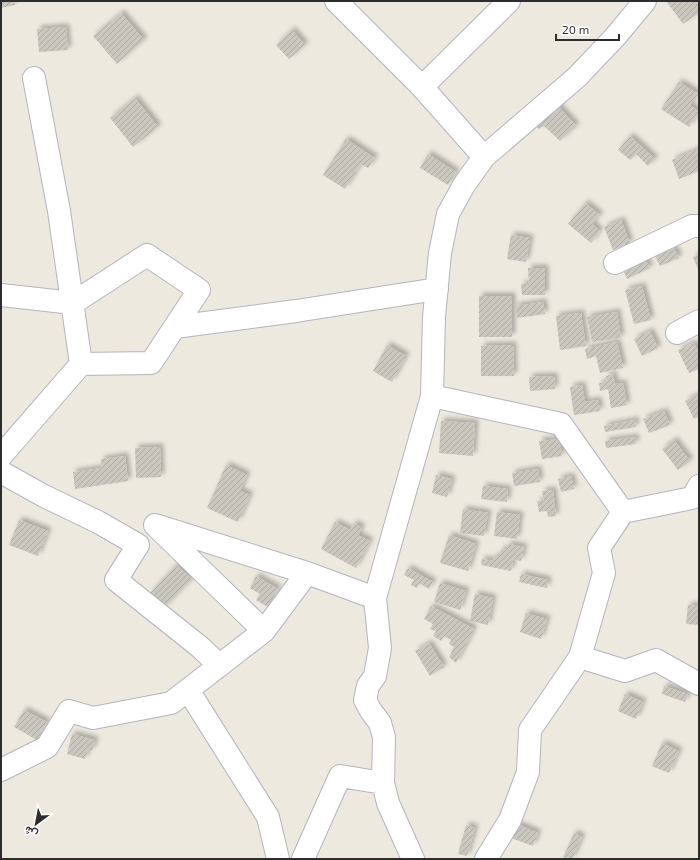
<svg xmlns="http://www.w3.org/2000/svg" width="700" height="860" viewBox="0 0 700 860" font-family="'Exo 2',Vazirmatn,sans-serif">
<style>
.building{fill:url(#building-hatch);filter:url(#shadow)}
.lines{fill:none;stroke-linecap:round;stroke-linejoin:round}
.street-casing{stroke:#b3b4c0;stroke-width:24}
.street{stroke:#fff;stroke-width:22}
</style>
<defs>
<pattern id="building-hatch" width="6" height="6" patternUnits="userSpaceOnUse"><rect width="6" height="6" fill="#cac7be"/><path d="M-1 1l2-2M0 6l6-6M5 7l2-2" fill="none" stroke="#aeaba4"/></pattern>
<filter id="shadow"><feDropShadow dx="3.5" dy="-3.5" stdDeviation="2" flood-color="#0004"/></filter>
</defs>
<rect width="100%" height="100%" fill="#eee9df"/>
<path class="building" d="M 1,1 L 14,1 L 15,5 L 1,8 Z
M 666,1 L 699,1 L 699,13 L 683,24 Z
M 121,13 L 144,40 L 117,64 L 93,36 Z
M 66,27 L 68,50 L 39,52 L 37,29 Z
M 292,30 L 305,45 L 289,59 L 276,45 Z
M 679,82 L 698,94 L 690,105 L 699,112 L 689,127 L 661,109 Z
M 135,98 L 158,127 L 133,147 L 110,118 Z
M 557,105 L 576,126 L 560,141 L 544,126 L 539,129 L 534,124 Z
M 630,136 L 655,159 L 648,166 L 636,154 L 630,160 L 618,150 Z
M 346,139 L 375,158 L 368,168 L 361,164 L 345,189 L 323,175 Z
M 699,149 L 699,171 L 679,179 L 672,160 Z
M 428,154 L 456,172 L 448,185 L 420,168 Z
M 585,203 L 600,215 L 592,224 L 600,231 L 591,243 L 568,224 Z
M 621,220 L 630,243 L 613,250 L 604,227 Z
M 511,235 L 530,238 L 526,262 L 507,259 Z
M 674,248 L 679,258 L 660,266 L 655,256 Z
M 699,254 L 699,272 L 693,257 Z
M 645,259 L 650,268 L 627,279 L 623,270 Z
M 528,268 L 545,268 L 545,295 L 522,295 L 521,284 L 529,284 Z
M 642,286 L 651,320 L 634,324 L 625,290 Z
M 479,296 L 512,296 L 512,337 L 479,337 Z
M 543,302 L 545,314 L 517,318 L 515,306 Z
M 617,312 L 621,338 L 592,342 L 587,317 Z
M 581,313 L 586,346 L 560,350 L 556,316 Z
M 650,331 L 658,348 L 642,356 L 634,339 Z
M 617,342 L 623,368 L 600,373 L 596,356 L 587,359 L 585,349 Z
M 694,343 L 699,354 L 699,369 L 689,373 L 678,350 Z
M 387,345 L 406,356 L 392,382 L 373,371 Z
M 513,345 L 514,376 L 481,376 L 481,346 Z
M 613,374 L 615,384 L 623,383 L 627,405 L 611,408 L 608,389 L 600,391 L 599,383 L 607,382 L 606,376 Z
M 554,376 L 555,389 L 530,391 L 529,377 Z
M 582,385 L 585,402 L 598,400 L 600,411 L 574,415 L 570,387 Z
M 699,394 L 699,417 L 694,419 L 685,401 Z
M 664,411 L 670,425 L 649,433 L 643,419 Z
M 635,420 L 636,427 L 605,432 L 604,426 Z
M 441,421 L 475,423 L 473,456 L 439,453 Z
M 635,437 L 636,444 L 606,448 L 605,441 Z
M 559,439 L 562,456 L 542,459 L 539,441 Z
M 674,440 L 690,461 L 678,470 L 662,449 Z
M 160,447 L 161,477 L 136,478 L 135,448 Z
M 125,456 L 128,481 L 75,489 L 73,472 L 102,468 L 101,459 Z
M 226,465 L 247,475 L 240,491 L 250,495 L 238,522 L 207,508 Z
M 538,469 L 540,482 L 514,486 L 512,473 Z
M 436,475 L 452,479 L 447,497 L 432,493 Z
M 571,476 L 574,489 L 561,492 L 558,479 Z
M 483,486 L 508,489 L 507,502 L 481,499 Z
M 553,490 L 556,516 L 548,517 L 547,511 L 539,512 L 537,501 L 544,501 L 542,491 Z
M 463,509 L 488,513 L 484,536 L 460,533 Z
M 497,512 L 520,515 L 517,539 L 494,536 Z
M 19,520 L 48,531 L 38,556 L 9,545 Z
M 335,522 L 350,530 L 354,523 L 362,528 L 358,535 L 370,541 L 356,568 L 321,549 Z
M 449,535 L 476,544 L 468,571 L 440,563 Z
M 508,544 L 524,547 L 521,561 L 513,559 L 511,571 L 481,565 L 482,559 L 493,561 L 494,556 L 499,557 L 501,549 L 507,550 Z
M 176,565 L 192,579 L 164,608 L 149,594 Z
M 408,568 L 433,582 L 429,589 L 419,583 L 417,588 L 411,585 L 414,580 L 404,575 Z
M 521,574 L 548,580 L 547,588 L 519,582 Z
M 256,576 L 278,589 L 268,607 L 256,600 L 260,594 L 250,588 Z
M 440,583 L 466,591 L 460,610 L 434,602 Z
M 475,594 L 493,598 L 488,625 L 470,621 Z
M 688,605 L 699,606 L 699,625 L 686,624 Z
M 431,606 L 474,629 L 456,663 L 449,657 L 454,647 L 449,644 L 451,640 L 444,636 L 441,641 L 433,636 L 436,631 L 430,629 L 433,624 L 424,619 Z
M 526,613 L 547,619 L 541,639 L 520,632 Z
M 429,643 L 444,667 L 430,676 L 415,651 Z
M 664,686 L 688,694 L 685,702 L 662,694 Z
M 625,694 L 643,702 L 636,719 L 618,711 Z
M 24,710 L 47,722 L 37,740 L 14,727 Z
M 72,734 L 95,740 L 92,751 L 88,749 L 85,759 L 67,754 Z
M 662,743 L 679,751 L 669,773 L 652,766 Z
M 517,824 L 538,833 L 533,846 L 511,838 Z
M 466,825 L 475,828 L 467,856 L 458,854 Z
M 574,833 L 582,837 L 572,859 L 568,859 L 563,857 Z"/>
<g class="lines">
<g class="street-casing">
<path id="street" d="M 336,1 L 422,87 L 484,157
M 422,87 L 509,1
M 615,263 L 692,226 L 699,226
M 1,295 L 73,303 L 147,255 L 199,290 L 151,363 L 81,364
M 175,327 L 296,311 L 437,289
M 677,333 L 699,321
M 432,396 L 561,424 L 623,512
M 1,456 L 81,364 L 59,211 L 34,78
M 1,472 L 44,496 L 98,522 L 138,545 L 116,580 L 200,647 L 219,665
M 158,528 L 264,631
M 307,573 L 375,598
M 580,657 L 625,671 L 656,660 L 699,684
M 188,690 L 268,817 L 278,859
M 1,770 L 47,747 L 69,711 L 93,718 L 171,703 L 264,631 L 307,573 L 155,525
M 303,859 L 340,776 L 383,783
M 413,859 L 388,803 L 383,783 L 384,737 L 380,723 L 371,711 L 365,700 L 368,686 L 375,676 L 380,648 L 375,598 L 432,396 L 434,317 L 440,253 L 448,214 L 464,185 L 484,157 L 577,77 L 615,37 L 645,1
M 486,859 L 510,820 L 528,772 L 530,730 L 580,657 L 604,573 L 599,548 L 623,512 L 692,498 L 699,486"/>
</g>
<use href="#street" class="street"/>
</g>
<rect width="700" height="860" fill="none" stroke="#2d2d2d" stroke-width="4"/>
<g transform="translate(36 824) rotate(212)" stroke="#ffffff" stroke-width="3" paint-order="stroke">
<path d="M0-3L7 15L0 10L-7 15Z" fill="#2d2d2d"/>
<text y="-6" font-size="11" font-weight="bold" text-anchor="middle" fill="#2d2d2d">ش</text>
</g>
<path d="M556 34v6h63v-6" fill="none" stroke="#2d2d2d" stroke-width="2"/>
<text x="562" y="34" font-size="12" fill="#2d2d2d" stroke="#ffffff" stroke-width="3" paint-order="stroke">20 m</text>
</svg>
